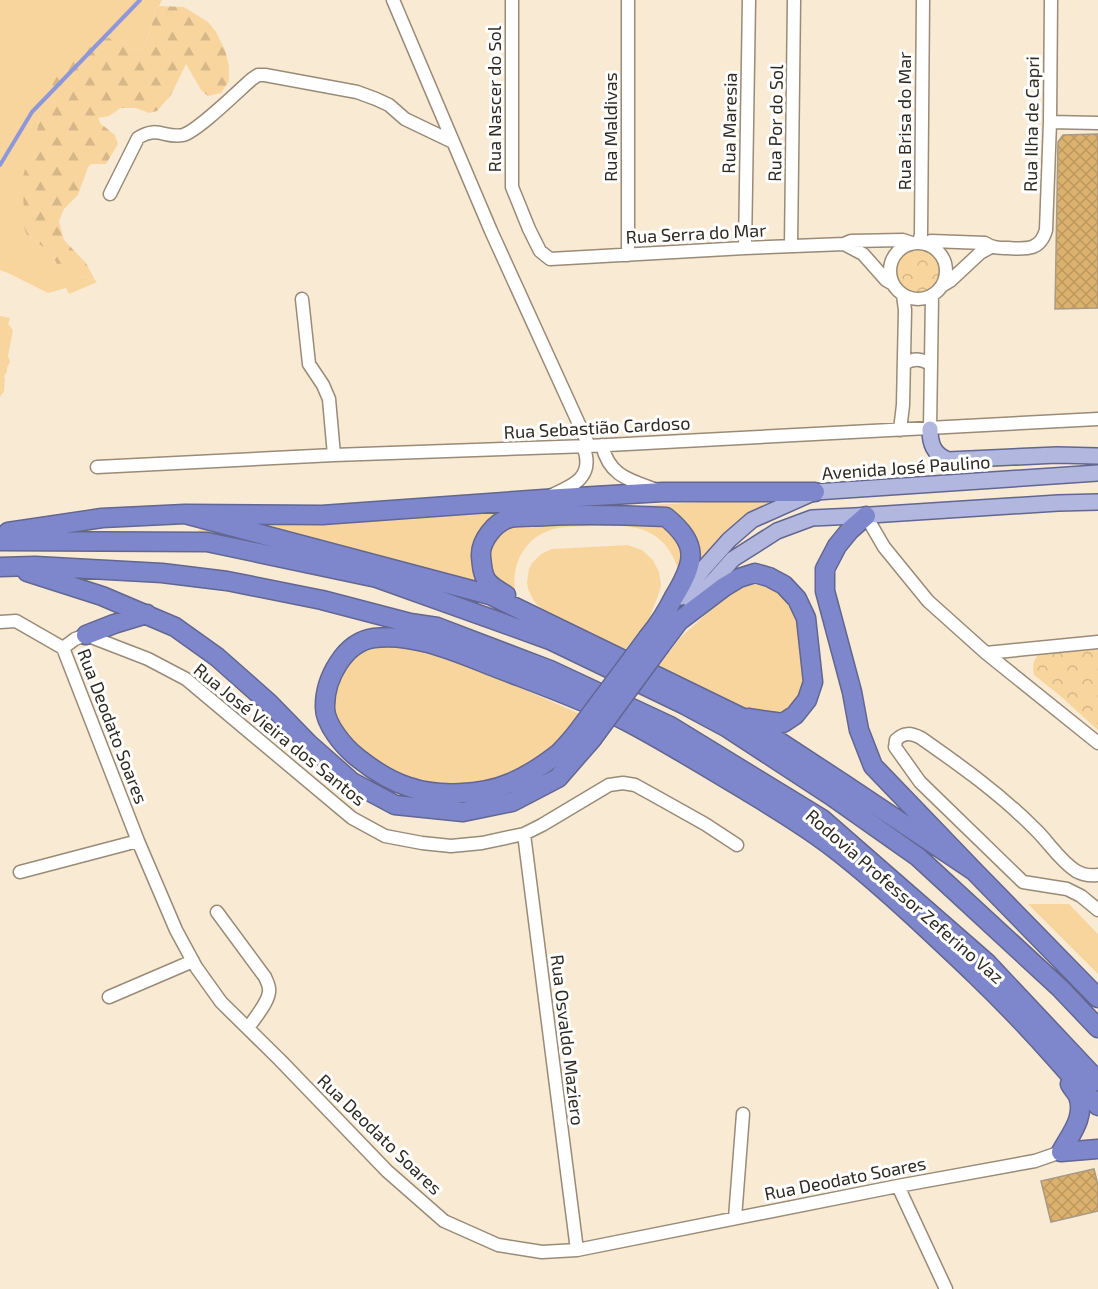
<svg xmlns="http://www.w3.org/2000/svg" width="1098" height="1289" viewBox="0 0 1098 1289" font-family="'Exo 2',sans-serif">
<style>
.green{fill:#f9d59e}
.forest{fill:url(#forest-firs)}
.park{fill:url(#park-crowns)}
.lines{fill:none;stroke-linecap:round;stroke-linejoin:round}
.stream{stroke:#8e97da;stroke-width:4}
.building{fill:url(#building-cross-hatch);stroke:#a89a85;stroke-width:1.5}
.minor-casing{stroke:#998b77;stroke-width:15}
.major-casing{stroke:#626690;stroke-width:18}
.highway-casing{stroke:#626690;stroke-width:21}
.minor{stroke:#fff;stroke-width:12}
.major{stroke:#b2b7e0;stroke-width:15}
.highway{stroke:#7e87cc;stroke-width:18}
.highway-bridge-casing{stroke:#626690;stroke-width:21;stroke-linecap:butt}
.highway-bridge{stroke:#7e87cc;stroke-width:18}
.labels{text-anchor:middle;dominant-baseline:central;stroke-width:6;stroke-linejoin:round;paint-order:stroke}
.street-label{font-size:18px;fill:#2e2921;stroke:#fff}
</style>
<defs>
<pattern id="forest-firs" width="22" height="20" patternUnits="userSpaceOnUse" patternTransform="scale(1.5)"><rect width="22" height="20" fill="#f9d59e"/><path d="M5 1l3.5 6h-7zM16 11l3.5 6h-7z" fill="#d6b788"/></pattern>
<pattern id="park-crowns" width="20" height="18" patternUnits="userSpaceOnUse" patternTransform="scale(1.5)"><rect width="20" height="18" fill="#f9d59e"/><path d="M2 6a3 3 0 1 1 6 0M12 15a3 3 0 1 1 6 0" fill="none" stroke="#d6b788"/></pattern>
<pattern id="building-cross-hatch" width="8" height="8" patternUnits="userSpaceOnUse" patternTransform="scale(1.5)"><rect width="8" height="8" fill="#dbb16e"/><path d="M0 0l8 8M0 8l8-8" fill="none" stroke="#bc985f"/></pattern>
</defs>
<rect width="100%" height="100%" fill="#f9ead4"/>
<path class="green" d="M 0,0 L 162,0 L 159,6 L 156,8 L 150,32 L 141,52 L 134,50 L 119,39 L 42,102 L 37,131 L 27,235 L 50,252 L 57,263 L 67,263 L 80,276 L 95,280 L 97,282 L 69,294 L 66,288 L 48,293 L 8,273 L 0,270 Z
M 0,316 L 10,318 L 8,324 L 13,330 L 8,356 L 10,362 L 7,368 L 7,372 L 4,376 L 5,378 L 4,392 L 1,395 L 0,398 Z
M 782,498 L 695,571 L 679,572 C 665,525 632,524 590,526 C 579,527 568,526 558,528 C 523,535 508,568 517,600 L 268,545 L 198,535 L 198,531 L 203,526 L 364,520 Z
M 628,545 L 642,550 L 653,560 L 659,572 L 661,584 L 660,590 L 648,622 L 623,652 L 551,620 L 534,601 L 528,589 L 527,582 L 529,569 L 532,563 L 541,554 L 552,549 Z
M 754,584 L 762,585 L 777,590 L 794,607 L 805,673 L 802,690 L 792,705 L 778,715 L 762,719 L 655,671 L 680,638 L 731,591 L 746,585 Z
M 394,641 L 477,669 L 580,714 L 562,740 L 524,769 L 478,785 L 429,784 L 397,775 L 362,753 L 338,724 L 334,704 L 336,684 L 351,659 L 367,648 Z
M 1028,904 L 1069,904 L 1098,934 L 1098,974 Z"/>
<path class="forest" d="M 159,6 L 184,7 L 208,22 L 216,32 L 225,50 L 229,66 L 229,81 L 221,93 L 208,96 L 201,90 L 186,64 L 171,95 L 157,111 L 149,113 L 136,108 L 121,108 L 109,116 L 98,118 L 101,124 L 115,135 L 118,144 L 106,164 L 91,164 L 88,167 L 78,195 L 64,209 L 59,221 L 64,240 L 86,263 L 95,280 L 80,276 L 67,263 L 57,264 L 50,252 L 27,235 L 24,227 L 23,176 L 37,131 L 42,102 L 59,64 L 78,50 L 108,38 L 119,39 L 134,50 L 141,52 L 150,32 L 156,8 Z"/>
<path class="park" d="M896 271a22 22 0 1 1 44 0a22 22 0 1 1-44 0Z
M 1098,647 L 1098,730 L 1058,694 L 1034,675 C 1032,667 1033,660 1039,654 Z"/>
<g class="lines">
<path class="stream" d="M 0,165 L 32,112 L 140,0"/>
</g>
<path class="building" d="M 1098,134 L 1098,308 L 1055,309 L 1058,142 L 1063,135 Z
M 1094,1169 L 1098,1185 L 1098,1211 L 1051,1222 L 1041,1181 Z"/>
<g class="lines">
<g class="minor-casing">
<path id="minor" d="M 393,0 L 491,231 L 589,446
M 512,0 L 512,187 L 529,229 L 540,251 L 550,259 L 745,248 L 844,244 L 851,241 L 903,240 L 912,243
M 1050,122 L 1098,123
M 110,194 L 138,138 C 158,125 165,139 183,135 C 198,131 238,91 252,79 L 258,75 L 265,75 L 357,92 L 376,99 L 389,105 L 405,119 L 453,142
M 919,242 L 921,234 L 923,0
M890 271a28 28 0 1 1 56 0a28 28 0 1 1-56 0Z
M 844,244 L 863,254 L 886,280 L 893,284
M 926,244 L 931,241 L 985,243 C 992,248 999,248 1008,248 C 1026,249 1040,251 1046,230 L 1050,122 L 1051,0
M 791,246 L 794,0
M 745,248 L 749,0
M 628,255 L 628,0
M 942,286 L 950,281 L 980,253 L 991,247
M 302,299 L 309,364 L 323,385 L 329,399 L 334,455
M 904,364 C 913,358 922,358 931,365
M 930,429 L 932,296
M 900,430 L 903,405 L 905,310 L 903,295
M 602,445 C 609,476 629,480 657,490
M 97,467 L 334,455 L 589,446 L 1098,419
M 552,495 C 575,485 595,476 583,446
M 866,516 L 884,547 L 928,601 L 986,653 L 1098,743
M 0,622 L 16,621 L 63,648
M 63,648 L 138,841 L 176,930 L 196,967 L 221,1002 L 280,1060 L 387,1171 L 444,1221 L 498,1245 L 542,1252 L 577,1250 L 898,1186 L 1035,1161 L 1061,1152
M 63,648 L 75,639 L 86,635 L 148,659 L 186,679 L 352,818 L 385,836 L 422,843 L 451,846 L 482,843 L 524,834 L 542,825 L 609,785 L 623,783 L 635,785 L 655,796 L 705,824 L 737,845
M 986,653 L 1098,642
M 524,834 L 577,1250
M 20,872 L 138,841
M 1098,875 C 1090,876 1083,875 1076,871 C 1059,860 1048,841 1034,828 C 999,793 961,766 921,738 C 911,733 904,732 896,740 L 895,747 L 920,782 L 1023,882 L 1067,889 L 1081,896 L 1098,910
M 217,912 L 265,977 C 267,982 270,986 269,992 C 268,1003 254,1019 248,1028
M 109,997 L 193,961
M 898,1186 L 946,1289
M 735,1218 L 743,1114"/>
</g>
<g class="major-casing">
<path id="major" d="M 930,429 C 930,443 933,454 948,460 L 1057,455 L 1098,456
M 681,597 L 704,568 L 729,540 L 752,520 L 815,492 L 1098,473
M 692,605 L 733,559 L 777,531 L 812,518 L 855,516 L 1058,503 L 1098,502"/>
</g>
<g class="highway-casing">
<path id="highway" d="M 185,514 L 490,595 L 743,718 L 844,784 L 974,871
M 866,516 L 850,530 L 837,546 L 825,569 L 825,591 L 852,692 L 859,730 L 873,766 L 974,871 L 1098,998
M 8,532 L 102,518 L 185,514 L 322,515 L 544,499 L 663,492 L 815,492
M 0,541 L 207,542 L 377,578 L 550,640 L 685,705 L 726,727 L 830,795 L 918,857 L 1060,988 L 1098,1028
M 0,567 L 35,566 L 162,573 L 227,581 L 322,600 L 410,623 L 437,627 L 550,670 L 670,726 L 822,819 L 987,963 L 1098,1081
M 27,572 L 102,596 L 175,627 L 217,657 L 269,703 L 309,744 L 352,782 L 395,805 L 463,812 L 512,802 L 558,778 L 592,739
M 506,595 C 485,583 483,580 481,556 C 480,541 495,522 510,518 C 521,516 535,517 547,516 C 587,514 626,515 666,517 C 700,545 695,562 674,597 C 667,611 659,624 649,636
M 86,635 L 114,624 L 147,614
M 661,645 L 679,621 L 724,587 L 739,578 L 755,573 L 769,577 L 784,585 L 797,599 L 806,618 L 813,682 L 807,700 L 795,715 L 783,723 L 748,718
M 576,734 C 571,740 565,747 559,753 C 545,764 527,776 510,783 C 482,795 437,797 409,787 C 390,781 373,770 358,758 C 345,748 324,724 325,706 C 325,679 344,642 374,638 C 416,633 458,653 497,668 C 541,685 586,701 628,722 C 668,743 706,767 745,790 C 776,809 807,827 836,850 C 863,871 889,894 914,917 C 956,956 999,996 1038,1039 C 1058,1061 1078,1084 1098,1106
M 1061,1152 C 1070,1135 1086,1117 1078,1096 C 1076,1092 1072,1088 1070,1084
M 1061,1152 L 1098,1149"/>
</g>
<use href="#minor" class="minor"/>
<use href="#major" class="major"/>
<use href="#highway" class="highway"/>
<g class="highway-bridge-casing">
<path id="highway-bridge" d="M 576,734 L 649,636
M 592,739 L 661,645"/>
</g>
<use href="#highway-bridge" class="highway-bridge"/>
</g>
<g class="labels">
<g class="street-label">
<text transform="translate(494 99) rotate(-90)">Rua Nascer do Sol</text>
<text transform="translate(904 121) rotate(-90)">Rua Brisa do Mar</text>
<text transform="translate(729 123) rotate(-89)">Rua Maresia</text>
<text transform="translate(775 123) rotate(-89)">Rua Por do Sol</text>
<text transform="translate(1031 124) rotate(-89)">Rua Ilha de Capri</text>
<text transform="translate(610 127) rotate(-90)">Rua Maldivas</text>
<text transform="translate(696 233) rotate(-3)">Rua Serra do Mar</text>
<text transform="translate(597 427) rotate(-3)">Rua Sebastião Cardoso</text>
<text transform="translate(906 467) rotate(-4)">Avenida José Paulino</text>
<text transform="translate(113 726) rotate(69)">Rua Deodato Soares</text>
<text transform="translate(280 734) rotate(39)">Rua José Vieira dos Santos</text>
<text transform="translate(905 896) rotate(41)">Rodovia Professor Zeferino Vaz</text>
<text transform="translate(568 1040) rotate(83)">Rua Osvaldo Maziero</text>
<text transform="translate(380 1134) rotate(44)">Rua Deodato Soares</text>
<text transform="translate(845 1178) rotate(-11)">Rua Deodato Soares</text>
</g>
</g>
</svg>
